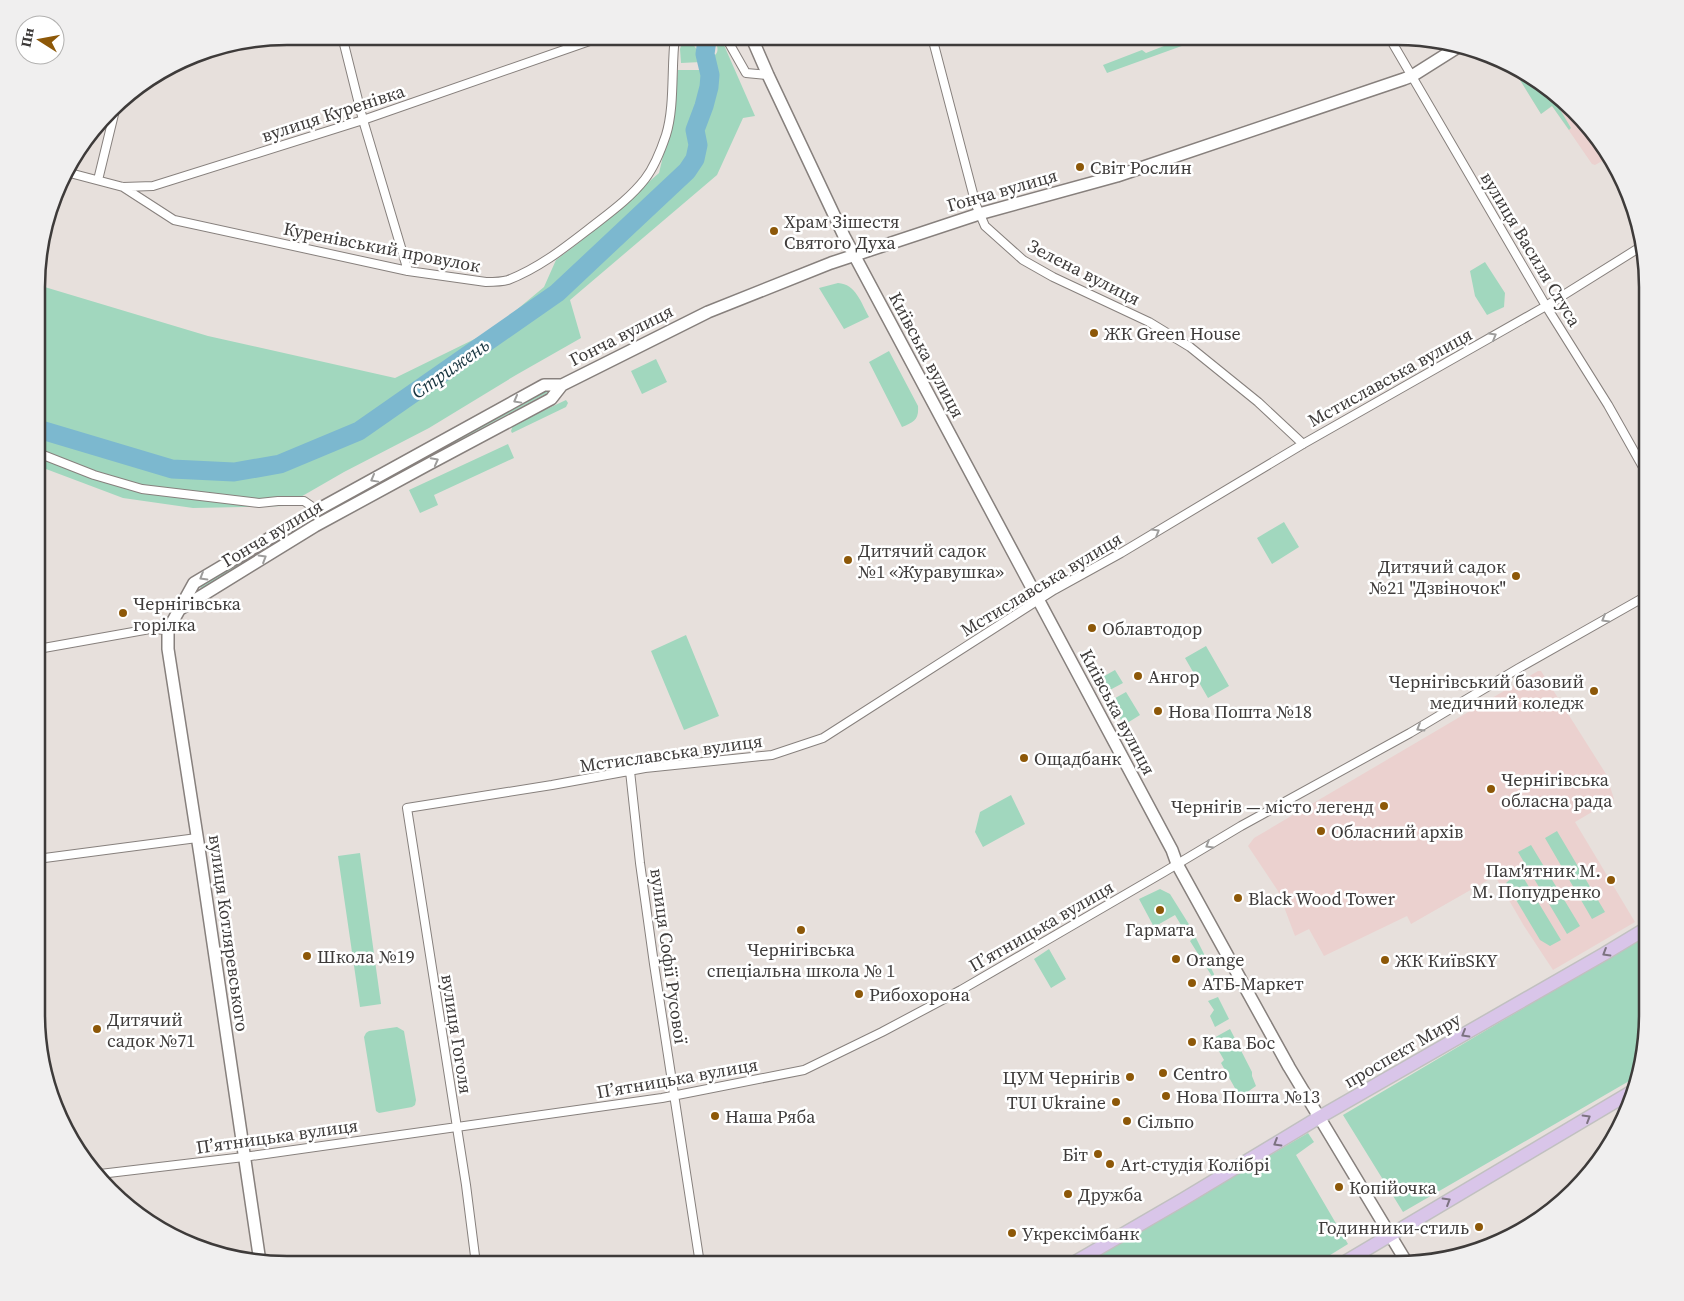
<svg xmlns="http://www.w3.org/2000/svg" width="1684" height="1301" viewBox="0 0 1684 1301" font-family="'Source Serif 4',serif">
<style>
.commercial{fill:#ebd1cf}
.green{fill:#a1d7be}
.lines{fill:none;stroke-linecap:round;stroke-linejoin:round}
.river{stroke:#7cb8cf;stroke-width:19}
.street-casing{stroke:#87807d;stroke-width:10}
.secondary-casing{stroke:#87807d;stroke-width:14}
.primary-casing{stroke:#c1c0c0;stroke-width:15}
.street{stroke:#fff;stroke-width:8}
.secondary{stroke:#fff;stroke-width:11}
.primary{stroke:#d9c5e9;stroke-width:12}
.oneway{stroke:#9e9d9c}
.oneway2{stroke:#7c7280}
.poi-dot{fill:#8d5808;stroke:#fff;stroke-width:2}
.labels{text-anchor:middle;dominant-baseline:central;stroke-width:5;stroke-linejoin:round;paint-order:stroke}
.street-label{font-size:18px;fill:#3e3b3a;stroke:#fff}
.poi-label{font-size:18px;fill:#3e3b3a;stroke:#fff;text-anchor:start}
.water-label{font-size:19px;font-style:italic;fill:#16333e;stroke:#fff}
.rim{fill:none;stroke:#3e3b3a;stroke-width:2.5}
</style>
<rect width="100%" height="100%" fill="#e7e0dc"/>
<path class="commercial" d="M 1512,67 L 1562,99 L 1607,156 L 1604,160 L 1595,165 L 1592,164 L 1552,106 L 1541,114 Z
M 1538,671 L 1541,671 L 1606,774 L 1614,799 L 1575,822 L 1635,922 L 1553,970 L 1524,926 L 1495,876 L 1411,924 L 1407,916 L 1324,956 L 1309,929 L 1295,936 L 1278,891 L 1248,846 L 1254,838 Z
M 1377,1259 L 1386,1261 L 1392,1265 L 1356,1265 L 1360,1262 Z"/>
<path class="green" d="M 720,36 L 755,116 L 743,118 L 717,175 L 570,300 L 581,338 L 516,375 L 429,428 L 344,472 L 285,506 L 193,508 L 123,498 L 38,466 L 38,285 L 208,336 L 395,378 L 491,331 L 544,287 L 556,260 L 581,241 L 659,173 L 673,114 L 678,70 L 716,70 L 709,69 L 708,56 C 715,57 719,53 717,46 L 702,38 L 695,39 L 693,44 L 697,50 L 702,53 L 701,62 L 681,63 L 680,49 L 684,37 Z
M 1187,37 L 1190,43 L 1107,73 L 1103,65 L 1142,50 L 1146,53 Z
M 1512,67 L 1549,91 L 1571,128 L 1569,130 L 1552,106 L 1541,114 Z
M 1485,262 L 1505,293 L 1504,307 L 1487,315 L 1475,296 L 1470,271 Z
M 838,283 C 856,284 861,303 869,317 L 844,329 L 819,288 Z
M 889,351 L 918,406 C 919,420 914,422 902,427 L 869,362 Z
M 656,359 L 667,382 L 642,394 L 631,371 Z
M 550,388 L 551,391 L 360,493 L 358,492 Z
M 566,400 L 568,403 L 566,407 L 512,433 L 511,431 L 513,425 Z
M 508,444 L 514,458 L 434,495 L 438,505 L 420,513 L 409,490 Z
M 333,506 L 332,509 L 202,588 L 199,587 L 200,585 Z
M 1284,522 L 1299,547 L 1272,564 L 1257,538 Z
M 686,635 L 719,716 L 684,730 L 651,651 Z
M 1206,646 L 1229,686 L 1208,698 L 1185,658 Z
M 1115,670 L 1123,683 L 1106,692 L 1099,679 Z
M 1126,692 L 1140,715 L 1124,725 L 1110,701 Z
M 1011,795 L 1025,824 L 983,847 L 975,832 L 980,812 Z
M 1557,831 L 1605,912 L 1592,919 L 1545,838 Z
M 1531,845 L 1580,926 L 1567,934 L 1518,852 Z
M 360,853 L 381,1004 L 360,1007 L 338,856 Z
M 1515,875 L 1523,877 L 1561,940 L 1550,946 L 1540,940 L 1506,883 Z
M 1160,889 L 1170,894 L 1190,926 L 1184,930 L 1175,915 L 1154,927 L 1139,899 Z
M 1647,935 L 1647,1030 L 1636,1077 L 1403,1212 L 1343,1115 Z
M 1195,936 L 1214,974 L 1213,978 L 1190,941 Z
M 1049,949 L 1066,979 L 1051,988 L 1034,959 Z
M 1218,997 L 1229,1019 L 1215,1027 L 1210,1016 L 1214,1010 L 1208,1001 Z
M 397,1027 L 404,1031 L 416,1100 L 415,1105 L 412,1107 L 379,1113 L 376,1111 L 364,1037 L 366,1033 L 369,1031 Z
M 1230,1029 L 1252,1072 L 1252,1076 L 1256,1086 L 1243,1095 L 1236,1090 L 1221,1063 L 1224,1060 L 1212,1039 Z
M 1308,1133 L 1314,1142 L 1296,1155 L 1348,1244 L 1314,1265 L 1083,1265 Z"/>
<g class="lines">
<path class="river" d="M 38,429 L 172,469 L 234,472 L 280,464 L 359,431 L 557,293 L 687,171 L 695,159 L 698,145 L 695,130 L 704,106 L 709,87 L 710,75 L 705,54 L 707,40"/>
<g class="street-casing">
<path id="street" d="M 342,36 L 363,120 L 408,271
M 725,36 L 746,73 L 768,75
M 932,37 L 976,205 L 985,226 L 1023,260 L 1053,277 L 1149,322 L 1190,347 L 1258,402 L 1303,444
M 1389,37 L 1546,306 L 1608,405 L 1648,476
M 66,172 L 123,187 L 153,186 L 363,120 L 604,36
M 98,180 L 116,106
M 123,187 L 174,220 L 408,271 L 486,282 C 494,282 501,282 508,280 C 540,268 568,245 594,225 C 612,211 631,197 645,179 C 655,166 661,150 666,135 C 675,106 671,67 675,36
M 38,453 L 94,475 L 142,489 L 259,503 L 278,501 L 304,501 L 317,510
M 38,649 L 150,629 L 168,630
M 630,771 L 640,863 L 654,964 L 700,1264
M 37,859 L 197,838
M 100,1174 L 244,1157 L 662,1098 L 804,1070 L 882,1032 L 961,990 L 1164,872 L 1241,826 L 1410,733 L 1519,668 L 1648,595
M 476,1264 L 466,1185 L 407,808 L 552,785 L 645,768 L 772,755 L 823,738 L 1054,590 L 1121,553 L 1303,444 L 1546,306 L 1642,246"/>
</g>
<g class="secondary-casing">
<path id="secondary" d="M 751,36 L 768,75 L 844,236 L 1172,850 L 1177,864 L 1289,1067 L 1407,1263
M 177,611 L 315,526 L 429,464 L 551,399 L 562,385 L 708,312 L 831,263 L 979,214 L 1117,176 L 1404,79 L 1412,76 L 1458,47
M 260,1262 L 200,855 L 168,649 L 168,630 L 194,583 L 310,514 L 544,385 L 562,385"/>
</g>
<g class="primary-casing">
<path id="primary" d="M 1070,1265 L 1182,1200 L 1318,1118 L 1604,954 L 1647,928
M 1340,1265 L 1633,1091"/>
</g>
<use href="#street" class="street"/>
<use href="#secondary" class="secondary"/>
<use href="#primary" class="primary"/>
</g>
<defs><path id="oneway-chevron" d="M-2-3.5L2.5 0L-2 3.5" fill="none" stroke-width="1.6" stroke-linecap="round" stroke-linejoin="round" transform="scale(1.25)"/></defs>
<g class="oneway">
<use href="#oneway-chevron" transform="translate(1493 336) rotate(-30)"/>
<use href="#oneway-chevron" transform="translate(517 400) rotate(151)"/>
<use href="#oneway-chevron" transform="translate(435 461) rotate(-28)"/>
<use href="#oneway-chevron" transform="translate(374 479) rotate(151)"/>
<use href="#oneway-chevron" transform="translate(1156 532) rotate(-31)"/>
<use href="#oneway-chevron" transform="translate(263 558) rotate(-31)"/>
<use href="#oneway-chevron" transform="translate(203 577) rotate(149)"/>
<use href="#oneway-chevron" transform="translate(1605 619) rotate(150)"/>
<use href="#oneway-chevron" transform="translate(1420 728) rotate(149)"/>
<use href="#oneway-chevron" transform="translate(1209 845) rotate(149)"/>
</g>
<g class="oneway2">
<use href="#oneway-chevron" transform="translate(1606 953) rotate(149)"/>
<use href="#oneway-chevron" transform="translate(1465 1034) rotate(150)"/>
<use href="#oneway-chevron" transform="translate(1587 1118) rotate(-31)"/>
<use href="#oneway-chevron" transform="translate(1277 1143) rotate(149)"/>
<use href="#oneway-chevron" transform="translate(1447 1201) rotate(-31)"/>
</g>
<g class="poi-dot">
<circle cx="1080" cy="167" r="5"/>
<circle cx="774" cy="231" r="5"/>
<circle cx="1094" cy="333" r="5"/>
<circle cx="848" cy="560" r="5"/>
<circle cx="1516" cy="576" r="5"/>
<circle cx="123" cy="613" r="5"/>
<circle cx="1092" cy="628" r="5"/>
<circle cx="1138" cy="676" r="5"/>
<circle cx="1594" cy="691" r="5"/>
<circle cx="1158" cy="711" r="5"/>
<circle cx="1024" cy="758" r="5"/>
<circle cx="1491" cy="789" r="5"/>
<circle cx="1384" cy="806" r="5"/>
<circle cx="1321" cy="831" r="5"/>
<circle cx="1611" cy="880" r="5"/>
<circle cx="1238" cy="898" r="5"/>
<circle cx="1160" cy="910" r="5"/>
<circle cx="801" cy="930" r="5"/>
<circle cx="307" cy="956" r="5"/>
<circle cx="1176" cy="959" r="5"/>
<circle cx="1385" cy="960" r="5"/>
<circle cx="1192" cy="983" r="5"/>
<circle cx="859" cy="994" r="5"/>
<circle cx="97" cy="1029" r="5"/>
<circle cx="1192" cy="1042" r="5"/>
<circle cx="1163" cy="1073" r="5"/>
<circle cx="1130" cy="1077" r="5"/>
<circle cx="1166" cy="1096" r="5"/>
<circle cx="1116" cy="1102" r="5"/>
<circle cx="715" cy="1116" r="5"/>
<circle cx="1127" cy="1121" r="5"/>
<circle cx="1098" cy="1154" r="5"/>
<circle cx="1110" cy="1164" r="5"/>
<circle cx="1339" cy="1187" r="5"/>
<circle cx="1068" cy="1194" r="5"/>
<circle cx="1479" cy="1227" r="5"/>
<circle cx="1012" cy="1233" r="5"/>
</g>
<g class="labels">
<g class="street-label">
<text transform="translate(333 113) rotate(-18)">вулиця Куренівка</text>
<text transform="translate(1002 190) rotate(-16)">Гонча вулиця</text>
<text transform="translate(382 247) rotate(11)">Куренівський провулок</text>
<text transform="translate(1531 249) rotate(59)">вулиця Василя Стуса</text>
<text transform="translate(1084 272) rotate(27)">Зелена вулиця</text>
<text transform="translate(621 335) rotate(-27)">Гонча вулиця</text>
<text transform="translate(927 355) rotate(62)">Київська вулиця</text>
<text transform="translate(1390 377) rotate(-29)">Мстиславська вулиця</text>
<text transform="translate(272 533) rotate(-31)">Гонча вулиця</text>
<text transform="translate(1041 584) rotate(-31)">Мстиславська вулиця</text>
<text transform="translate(1118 712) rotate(62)">Київська вулиця</text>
<text transform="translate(671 753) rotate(-8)">Мстиславська вулиця</text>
<text transform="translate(1041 926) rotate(-30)">Пʼятницька вулиця</text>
<text transform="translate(229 933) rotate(82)">вулиця Котляревського</text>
<text transform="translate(669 956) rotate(82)">вулиця Софії Русової</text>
<text transform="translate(457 1034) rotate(81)">вулиця Гоголя</text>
<text transform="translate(1402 1050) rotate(-30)">проспект Миру</text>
<text transform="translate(677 1078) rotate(-10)">Пʼятницька вулиця</text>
<text transform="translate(277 1136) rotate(-8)">Пʼятницька вулиця</text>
</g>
<g class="poi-label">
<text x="1090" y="167">Свiт Рослин</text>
<text x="784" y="221">Храм Зішестя<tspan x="784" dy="21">Святого Духа</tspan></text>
<text x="1104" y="333">ЖК Green House</text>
<text x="858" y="550">Дитячий садок<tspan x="858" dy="21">№1 «Журавушка»</tspan></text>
<text x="1506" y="566" text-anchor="end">Дитячий садок<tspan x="1506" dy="21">№21 "Дзвіночок"</tspan></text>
<text x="133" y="603">Чернігівська<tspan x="133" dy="21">горілка</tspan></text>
<text x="1102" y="628">Облавтодор</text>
<text x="1148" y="676">Ангор</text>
<text x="1584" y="681" text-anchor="end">Чернігівський базовий<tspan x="1584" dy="21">медичний коледж</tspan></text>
<text x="1168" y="711">Нова Пошта №18</text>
<text x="1034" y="758">Ощадбанк</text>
<text x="1501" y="779">Чернігівська<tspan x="1501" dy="21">обласна рада</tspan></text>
<text x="1374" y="806" text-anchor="end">Чернігів — місто легенд</text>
<text x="1331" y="831">Обласний архів</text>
<text x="1601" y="870" text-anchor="end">Пам'ятник М.<tspan x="1601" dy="21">М. Попудренко</tspan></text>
<text x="1248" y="898">Black Wood Tower</text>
<text x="1160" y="929" text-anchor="middle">Гармата</text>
<text x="801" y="949" text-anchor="middle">Чернігівська<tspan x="801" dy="21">спеціальна школа № 1</tspan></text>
<text x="317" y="956">Школа №19</text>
<text x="1186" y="959">Orange</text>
<text x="1395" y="960">ЖК КиївSKY</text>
<text x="1202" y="983">АТБ-Маркет</text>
<text x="869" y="994">Рибохорона</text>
<text x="107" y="1019">Дитячий<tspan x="107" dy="21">садок №71</tspan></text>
<text x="1202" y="1042">Кава Бос</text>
<text x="1173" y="1073">Centro</text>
<text x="1120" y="1077" text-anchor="end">ЦУМ Чернігів</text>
<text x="1176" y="1096">Нова Пошта №13</text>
<text x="1106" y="1102" text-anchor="end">TUI Ukraine</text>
<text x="725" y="1116">Наша Ряба</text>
<text x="1137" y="1121">Сільпо</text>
<text x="1088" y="1154" text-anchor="end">Біт</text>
<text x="1120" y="1164">Art-студія Колібрі</text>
<text x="1349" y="1187">Копійочка</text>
<text x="1078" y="1194">Дружба</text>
<text x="1469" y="1227" text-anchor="end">Годинники-стиль</text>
<text x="1022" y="1233">Укрексімбанк</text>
</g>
<g class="water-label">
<text transform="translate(450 368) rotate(-35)">Стрижень</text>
</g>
</g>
<path d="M0 0H1684V1301H0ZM287 45H1397A242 242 0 0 1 1639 287V1014A242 242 0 0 1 1397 1256H287A242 242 0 0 1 45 1014V287A242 242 0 0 1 287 45Z" fill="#f0efef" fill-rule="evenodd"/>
<path class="rim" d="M287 45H1397A242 242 0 0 1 1639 287V1014A242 242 0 0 1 1397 1256H287A242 242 0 0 1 45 1014V287A242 242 0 0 1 287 45Z"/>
<g transform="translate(40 40) rotate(281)"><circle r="24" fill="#ffffff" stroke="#b2b1b0"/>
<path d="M0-4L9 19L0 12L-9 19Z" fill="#8d5808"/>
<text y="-8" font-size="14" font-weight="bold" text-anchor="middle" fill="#3e3b3a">Пн</text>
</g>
</svg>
